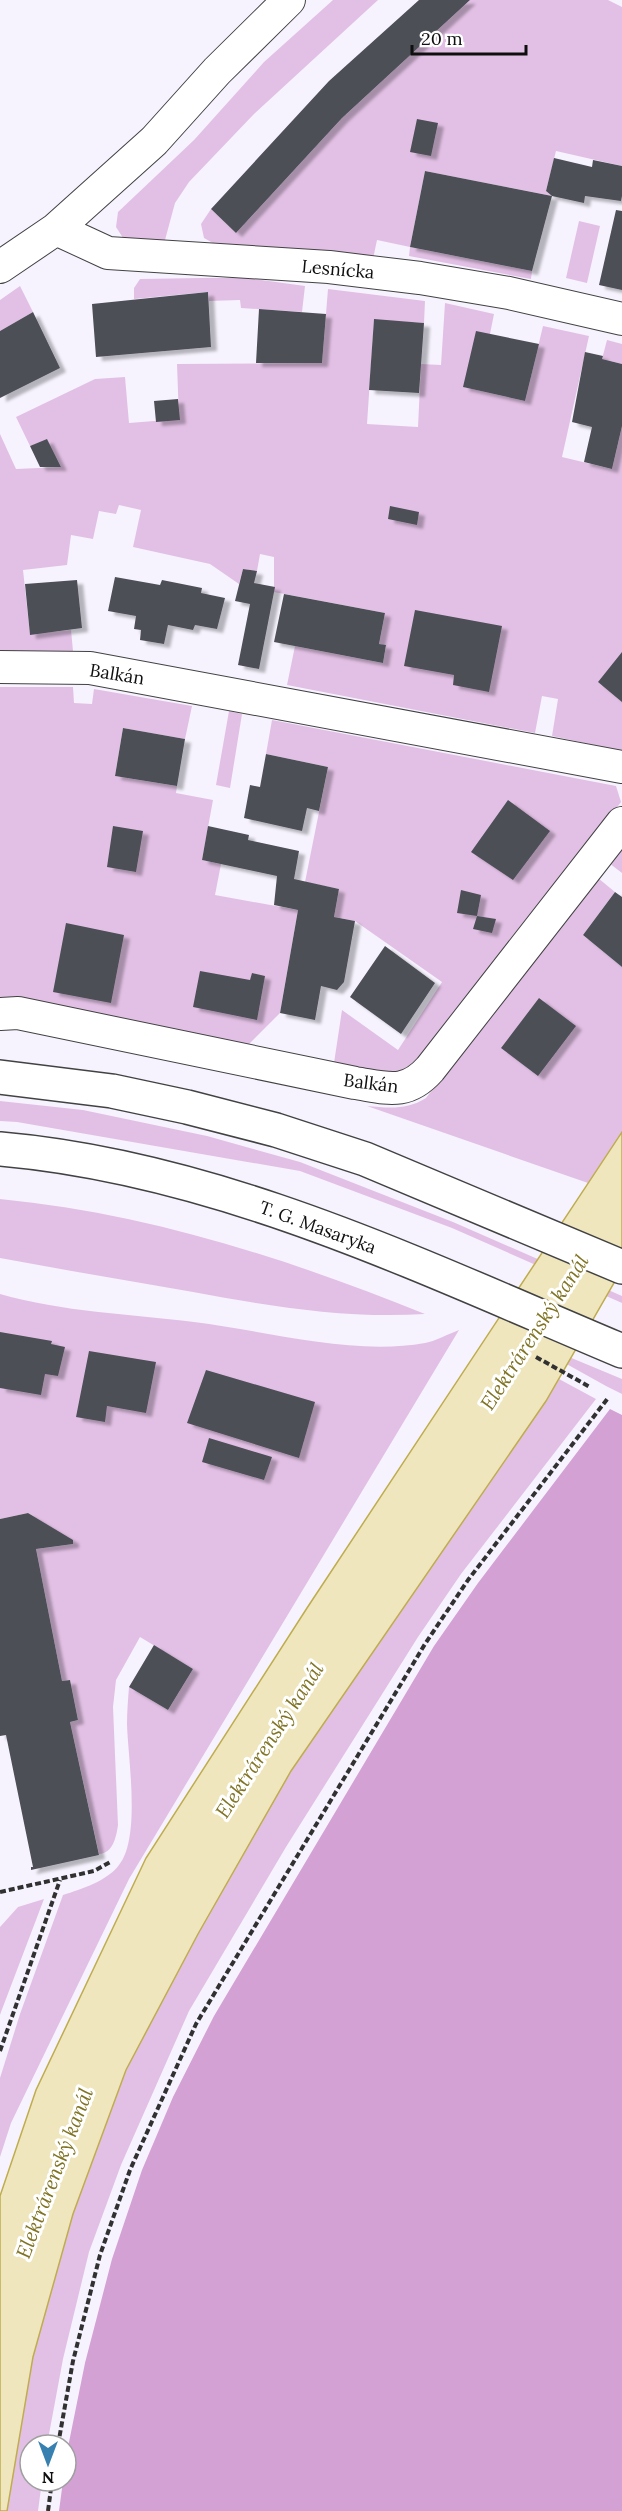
<svg xmlns="http://www.w3.org/2000/svg" width="622" height="2511" viewBox="0 0 622 2511" font-family="Lora,serif">
<style>
.green{fill:#e2c0e5}
.forest{fill:#d3a1d4}
.water{fill:#efe6bd;stroke:#beac4d;stroke-width:1.5}
.building{fill:#4d4f57;filter:url(#shadow)}
.lines{fill:none;stroke-linecap:round;stroke-linejoin:round}
.minor-casing{stroke:#424242;stroke-width:34}
.tertiary-casing{stroke:#424242;stroke-width:36}
.path{stroke:#313131;stroke-width:4;stroke-dasharray:6 3;stroke-linecap:butt}
.minor{stroke:#fff;stroke-width:32}
.tertiary{stroke:#fff;stroke-width:33}
.labels{text-anchor:middle;dominant-baseline:central;stroke-width:6;stroke-linejoin:round;paint-order:stroke}
.street-label{font-size:18px;fill:#0f0f0f;stroke:#fff}
.water-label{font-size:20px;font-style:italic;fill:#807423;stroke:#fff}
</style>
<defs>
<filter id="shadow"><feDropShadow dx="6" dy="4" stdDeviation="1.5" flood-color="#0004"/></filter>
</defs>
<rect width="100%" height="100%" fill="#f6f3fe"/>
<path class="green" d="M 333,0 L 378,0 L 254,114 L 189,182 L 175,203 L 165,240 L 157,244 L 125,241 L 116,227 L 118,212 L 194,140 L 264,62 Z
M 470,0 L 608,0 L 622,7 L 622,166 L 556,151 L 546,191 L 552,196 L 425,171 L 410,247 L 532,271 L 531,279 L 409,256 L 410,247 L 377,240 L 373,259 L 220,247 L 204,238 L 201,224 L 211,209 L 236,233 L 342,118 Z
M 579,221 L 600,226 L 587,283 L 566,278 Z
M 201,278 L 247,278 L 305,286 L 302,312 L 241,308 L 240,300 L 209,301 L 208,292 L 134,299 L 134,288 L 140,279 Z
M 20,286 L 33,312 L 0,331 L 0,300 Z
M 328,289 L 425,301 L 424,323 L 374,320 L 367,424 L 418,427 L 421,364 L 441,365 L 445,303 L 494,314 L 490,334 L 464,387 L 525,401 L 543,326 L 589,336 L 562,457 L 612,469 L 622,426 L 622,751 L 552,736 L 558,699 L 542,696 L 535,733 L 287,685 L 295,646 L 383,663 L 386,646 L 379,644 L 385,613 L 274,592 L 274,557 L 260,554 L 257,571 L 243,569 L 239,584 L 210,564 L 133,547 L 141,510 L 119,505 L 116,514 L 99,511 L 93,539 L 71,535 L 67,565 L 23,570 L 30,634 L 71,630 L 73,651 L 0,652 L 0,434 L 16,469 L 61,467 L 47,440 L 30,446 L 16,417 L 95,379 L 125,377 L 129,423 L 179,419 L 177,364 L 322,363 Z
M 607,340 L 622,344 L 622,364 L 602,359 Z
M 0,687 L 73,687 L 74,703 L 92,704 L 94,689 L 192,706 L 185,739 L 123,728 L 115,776 L 177,786 L 176,793 L 213,800 L 202,860 L 221,864 L 215,895 L 298,910 L 280,1013 L 249,1044 L 0,998 Z
M 229,711 L 242,714 L 230,788 L 216,785 Z
M 272,720 L 616,786 L 621,802 L 418,1069 L 384,1074 L 334,1063 L 342,1010 L 398,1050 L 442,982 L 355,921 L 334,917 L 339,889 L 305,882 L 328,767 L 266,754 Z
M 622,847 L 622,873 L 609,863 Z
M 598,878 L 615,892 L 583,935 L 622,967 L 622,1132 L 588,1183 L 367,1106 C 389,1108 407,1110 426,1098 Z
M 0,1101 L 83,1110 L 207,1136 L 300,1162 L 453,1222 L 622,1296 L 622,1303 L 452,1228 L 300,1171 L 17,1122 L 0,1121 Z
M 0,1199 C 146,1213 289,1259 425,1314 C 347,1319 269,1306 193,1292 C 129,1281 64,1270 0,1258 Z
M 0,1294 C 63,1312 129,1314 194,1322 C 267,1331 352,1356 425,1343 C 436,1341 448,1334 459,1330 L 129,1879 L 11,2123 L 0,2157 L 0,2078 L 20,2014 L 63,1895 C 82,1889 107,1881 119,1865 C 141,1838 128,1758 127,1724 C 127,1712 128,1699 129,1687 L 168,1710 L 193,1669 L 140,1637 L 116,1680 L 113,1707 L 118,1825 C 116,1838 113,1853 99,1854 L 70,1722 L 78,1720 L 70,1680 L 62,1681 L 36,1549 L 73,1544 L 73,1541 L 28,1513 L 0,1519 Z
M 509,1332 L 622,1379 L 622,1394 L 606,1386 Z
M 559,1379 L 596,1399 L 461,1574 L 418,1637 L 286,1847 L 189,2011 L 121,2165 L 89,2252 L 63,2359 L 47,2445 L 30,2445 L 30,2481 L 42,2481 L 38,2511 L 7,2511 L 33,2357 L 73,2214 L 126,2070 L 198,1934 L 291,1771 L 546,1401 Z
M 44,1899 L 1,2012 L 0,2015 L 0,1927 L 18,1907 Z"/>
<path class="forest" d="M 610,1409 L 622,1415 L 622,2511 L 59,2511 L 63,2481 L 66,2481 L 66,2457 L 85,2363 L 112,2259 L 142,2170 L 173,2097 L 214,2016 L 434,1646 L 478,1583 Z"/>
<path class="water" d="M 622,1132 L 622,1269 L 546,1401 L 291,1771 L 198,1934 L 126,2070 L 73,2214 L 33,2357 L 7,2511 L 0,2511 L 0,2196 L 36,2090 L 146,1858 L 307,1608 Z"/>
<path class="building" d="M 419,0 L 470,0 L 342,118 L 236,233 L 211,209 L 329,81 Z
M 417,119 L 438,123 L 431,156 L 410,152 Z
M 554,158 L 592,167 L 593,160 L 622,166 L 622,196 L 621,201 L 585,196 L 584,203 L 552,196 L 532,271 L 410,247 L 425,171 L 552,196 L 546,191 Z
M 616,210 L 622,211 L 622,290 L 599,285 Z
M 208,292 L 211,347 L 96,357 L 92,304 Z
M 259,309 L 326,314 L 322,363 L 256,363 Z
M 33,312 L 60,368 L 0,398 L 0,331 Z
M 374,319 L 424,323 L 419,393 L 369,390 Z
M 476,331 L 539,344 L 525,401 L 463,387 Z
M 585,352 L 603,356 L 602,359 L 622,364 L 622,426 L 612,469 L 584,462 L 592,427 L 572,422 Z
M 178,399 L 180,420 L 156,422 L 154,401 Z
M 47,439 L 61,467 L 40,467 L 30,446 Z
M 390,506 L 419,512 L 417,525 L 388,519 Z
M 243,569 L 257,571 L 254,583 L 275,587 L 259,669 L 238,665 L 250,604 L 235,601 Z
M 115,577 L 160,585 L 162,580 L 202,588 L 201,593 L 225,598 L 217,629 L 195,625 L 193,630 L 168,625 L 164,644 L 140,640 L 141,630 L 134,629 L 136,616 L 108,611 Z
M 77,580 L 82,628 L 30,635 L 25,584 Z
M 284,594 L 385,613 L 379,644 L 386,645 L 383,663 L 274,642 Z
M 415,610 L 502,626 L 489,692 L 453,685 L 454,675 L 404,666 Z
M 622,652 L 622,702 L 598,682 Z
M 123,728 L 185,739 L 177,786 L 115,776 Z
M 266,754 L 328,767 L 319,811 L 307,808 L 302,831 L 244,818 L 250,785 L 260,787 Z
M 508,800 L 550,831 L 513,880 L 471,852 Z
M 113,826 L 143,831 L 136,872 L 107,867 Z
M 208,826 L 249,835 L 248,840 L 299,851 L 294,879 L 339,889 L 334,917 L 355,921 L 344,982 L 337,990 L 321,986 L 315,1020 L 280,1013 L 298,910 L 274,905 L 277,876 L 202,860 Z
M 461,890 L 481,895 L 477,916 L 457,913 Z
M 615,892 L 622,897 L 622,967 L 583,935 Z
M 477,916 L 496,919 L 492,933 L 473,929 Z
M 66,923 L 124,935 L 111,1003 L 53,992 Z
M 385,946 L 435,983 L 401,1034 L 350,997 Z
M 200,971 L 250,980 L 252,973 L 265,976 L 257,1020 L 193,1007 Z
M 539,998 L 576,1026 L 538,1076 L 501,1048 Z
M 0,1332 L 52,1341 L 51,1344 L 65,1347 L 58,1376 L 45,1374 L 41,1395 L 0,1388 Z
M 89,1351 L 156,1362 L 146,1413 L 107,1406 L 105,1422 L 76,1417 Z
M 206,1370 L 315,1402 L 299,1458 L 187,1423 Z
M 209,1438 L 272,1457 L 264,1480 L 202,1462 Z
M 28,1513 L 73,1540 L 73,1544 L 36,1549 L 62,1681 L 70,1680 L 78,1720 L 70,1722 L 99,1855 L 31,1870 L 31,1867 L 33,1867 L 6,1735 L 0,1736 L 0,1519 Z
M 154,1645 L 193,1669 L 168,1710 L 129,1687 Z"/>
<g class="lines">
<g class="minor-casing">
<path id="minor" d="M 56,229 L 108,253 L 329,267 L 420,278 L 509,293 L 622,319
M 0,267 L 56,229 L 154,141 L 217,71 L 289,0
M 0,667 L 90,668 L 622,767
M 0,1014 L 18,1013 L 355,1083 C 387,1088 406,1096 430,1069 L 622,823"/>
</g>
<g class="tertiary-casing">
<path id="tertiary" d="M 0,1077 L 112,1091 L 187,1107 L 276,1130 L 365,1159 L 622,1267
M 0,1149 C 219,1168 422,1267 622,1351"/>
</g>
<path class="path" d="M 536,1357 L 590,1387
M 0,1892 L 94,1871 L 112,1861
M 0,2051 L 60,1880
M 58,2445 L 73,2361 L 100,2255 L 130,2170 L 196,2024 L 425,1644 L 468,1580 L 608,1398
M 48,2511 L 52,2481"/>
<use href="#minor" class="minor"/>
<use href="#tertiary" class="tertiary"/>
</g>
<g class="labels">
<g class="street-label">
<text transform="translate(338 269) rotate(5)">Lesnícka</text>
<text transform="translate(117 674) rotate(9)">Balkán</text>
<text transform="translate(371 1083) rotate(7)">Balkán</text>
<text transform="translate(318 1227) rotate(20)">T. G. Masaryka</text>
</g>
<g class="water-label">
<text transform="translate(534 1332) rotate(-57)">Elektrárenský kanál</text>
<text transform="translate(269 1740) rotate(-57)">Elektrárenský kanál</text>
<text transform="translate(54 2173) rotate(-69)">Elektrárenský kanál</text>
</g>
</g>
<g transform="translate(48 2463) rotate(180)"><circle r="28" fill="#ffffff" stroke="#9f9f9f" stroke-width="1.5"/>
<path d="M0-4.5L10 22L0 15L-10 22Z" fill="#3780b0"/>
<text y="-9" font-size="16" font-weight="bold" text-anchor="middle" fill="#0f0f0f">N</text>
</g>
<path d="M412 45v9h114v-9" fill="none" stroke="#0f0f0f" stroke-width="3"/>
<text x="421" y="45" font-size="18" fill="#0f0f0f" stroke="#ffffff" stroke-width="4.5" paint-order="stroke">20 m</text>
</svg>
